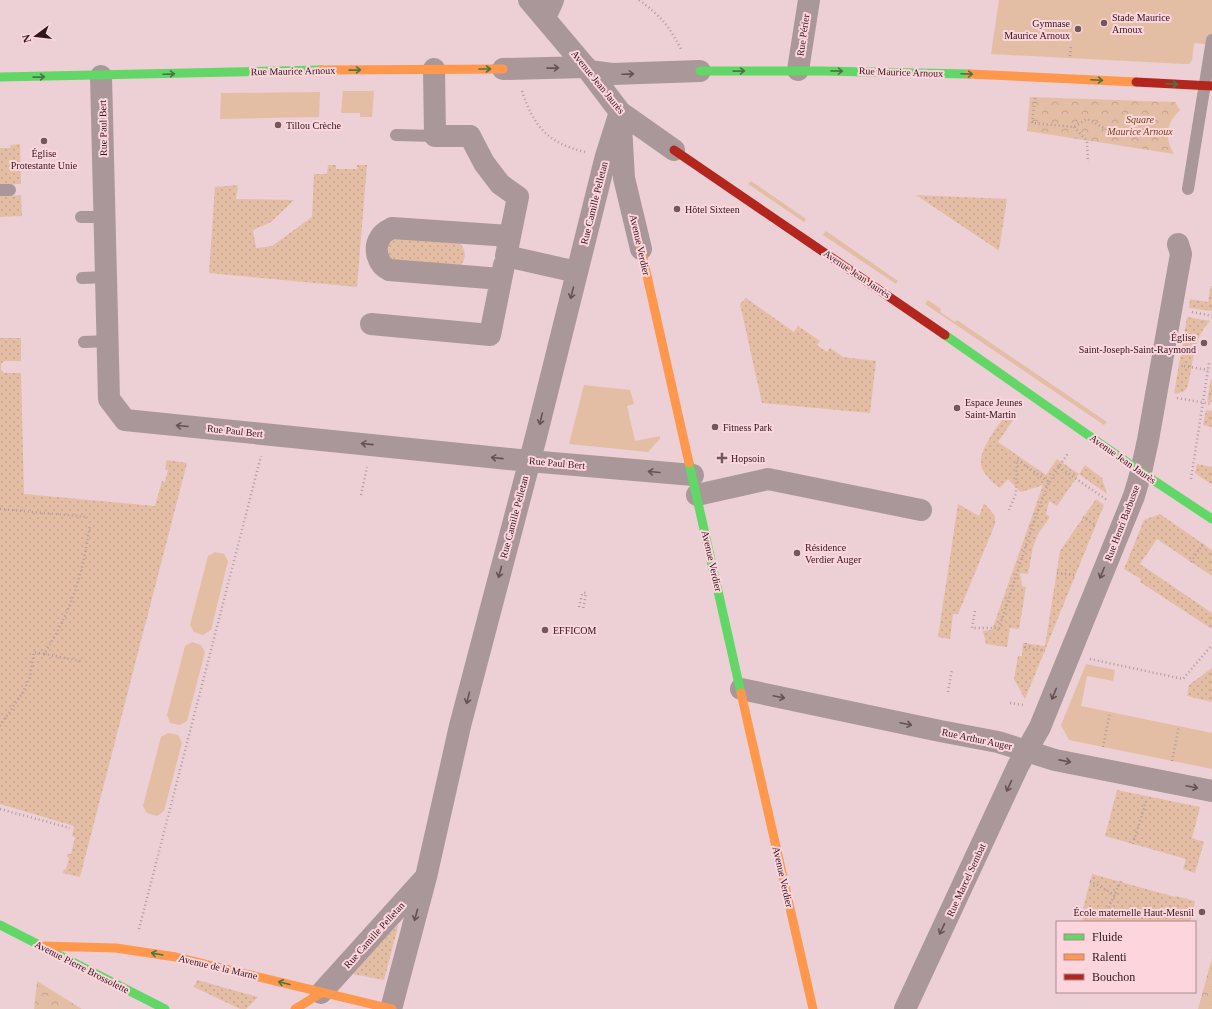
<svg xmlns="http://www.w3.org/2000/svg" width="1212" height="1009" viewBox="0 0 1212 1009" font-family="Georgia,serif">
<style>
.grass{fill:url(#grass-dots)}
.park{fill:url(#park-crowns)}
.garden{fill:#e4bda5}
.lines{fill:none;stroke-linecap:round;stroke-linejoin:round}
.path{stroke:#ae9b9f;stroke-width:2.5;stroke-dasharray:1 3;stroke-linecap:butt}
.lane{stroke:#a9979a;stroke-width:12}
.street{stroke:#a9979a;stroke-width:22}
.fast{stroke:#63d668;stroke-width:9}
.slow{stroke:#ff974d;stroke-width:9}
.jam{stroke:#b3261e;stroke-width:9}
.oneway{stroke:#665155}
.oneway2{stroke:#497742}
.poi-dot{fill:#71585d;stroke:#fdd5dc;stroke-width:1.5}
.labels{text-anchor:middle;dominant-baseline:central;stroke-width:4;stroke-linejoin:round;paint-order:stroke}
.poi-label{font-size:10px;fill:#2f181d;stroke:#fdd5dc;text-anchor:start}
.street-label{font-size:10px;fill:#2f181d;stroke:#fdd5dc}
.park-label{font-size:10px;font-style:italic;fill:#744914;stroke:#fdd5dc}
</style>
<defs>
<pattern id="grass-dots" width="8" height="8" patternUnits="userSpaceOnUse"><rect width="8" height="8" fill="#e4bda5"/><path d="M2 2h.1M6 6h.1" fill="none" stroke="#c4a28e" stroke-width="1.8" stroke-linecap="round"/></pattern>
<pattern id="park-crowns" width="20" height="18" patternUnits="userSpaceOnUse"><rect width="20" height="18" fill="#e4bda5"/><path d="M2 6a3 3 0 1 1 6 0M12 15a3 3 0 1 1 6 0" fill="none" stroke="#c4a28e"/></pattern>
</defs>
<rect width="100%" height="100%" fill="#ecd0d5"/>
<path class="grass" d="M 20,144 L 21,184 L 0,185 L 0,148 L 10,148 L 11,145 Z
M 328,165 L 336,165 L 336,169 L 357,169 L 357,165 L 367,165 L 357,287 L 209,273 L 215,187 L 238,185 L 236,199 L 294,200 L 271,222 L 253,230 L 256,248 L 272,246 L 312,217 L 314,174 L 327,174 Z
M 21,195 L 22,216 L 0,217 L 0,196 Z
M 916,195 L 1007,199 L 999,250 L 998,250 Z
M 392,236 L 458,241 C 466,249 467,256 461,265 L 395,265 L 382,245 Z
M 1211,286 L 1212,286 L 1212,311 L 1189,308 L 1190,299 L 1208,302 Z
M 746,298 L 794,332 L 798,326 L 820,341 L 817,345 L 827,352 L 830,348 L 843,357 L 876,361 L 870,413 L 762,403 L 740,304 Z
M 1187,317 L 1210,321 C 1192,339 1194,364 1187,388 L 1183,392 L 1174,394 Z
M 0,338 L 21,338 L 21,361 L 4,361 L 1,364 L 1,370 L 4,373 L 21,373 L 24,494 L 155,506 L 162,481 L 165,482 L 168,470 L 165,469 L 167,460 L 187,463 L 80,877 L 63,873 L 64,869 L 66,870 L 69,858 L 67,857 L 67,854 L 71,854 L 75,837 L 72,836 L 74,826 L 0,804 Z
M 1211,379 L 1212,380 L 1212,402 L 1207,401 Z
M 1206,410 L 1212,411 L 1212,427 L 1203,425 Z
M 1008,412 L 1015,417 L 998,442 L 1046,475 L 1057,459 L 1079,474 L 1085,465 L 1102,478 L 1107,494 L 1079,474 L 1057,506 L 1049,501 L 1046,514 L 1050,517 L 1038,534 L 1033,547 L 1028,574 L 1020,573 L 1022,586 L 1026,587 L 1019,629 L 1010,628 L 1007,647 L 986,644 L 983,631 L 992,630 L 1043,485 L 1021,492 L 1008,479 L 1000,488 C 993,482 982,474 981,464 C 979,449 999,424 1008,412 Z
M 1197,464 L 1212,467 L 1212,485 L 1195,473 Z
M 1096,499 L 1104,505 L 1025,699 L 1014,679 L 1018,656 L 1022,656 L 1023,643 L 1045,646 L 1060,551 Z
M 984,503 L 995,516 L 995,524 L 958,614 L 953,614 L 950,639 L 938,637 L 958,504 L 979,516 Z
M 1160,514 L 1212,550 L 1212,576 L 1157,539 L 1140,564 L 1212,613 L 1212,629 L 1140,582 L 1141,579 L 1124,569 L 1144,520 Z
M 1212,668 L 1212,702 L 1187,696 L 1189,685 Z
M 1117,790 L 1200,807 L 1192,838 L 1204,842 L 1195,873 L 1183,869 L 1186,859 L 1105,836 Z
M 1092,874 L 1175,897 L 1176,896 L 1195,901 L 1190,922 L 1174,922 L 1169,921 L 1168,922 L 1084,922 L 1081,916 Z
M 397,926 L 398,927 L 384,980 L 352,974 Z
M 197,980 L 258,997 L 246,1009 L 240,1009 L 194,987 Z"/>
<path class="park" d="M 1030,97 L 1175,102 L 1180,110 C 1166,124 1164,137 1174,154 L 1027,131 Z
M 1212,958 L 1212,1009 L 1198,1009 Z
M 37,981 L 82,1009 L 34,1009 Z"/>
<path class="garden" d="M 999,0 L 1212,0 L 1212,45 L 1194,43 L 1192,60 L 1189,64 L 1184,64 L 991,54 Z
M 343,91 L 374,91 L 372,117 L 360,117 L 360,113 L 341,113 Z
M 320,92 L 319,117 L 220,119 L 221,93 Z
M 751,181 L 806,219 L 804,222 L 748,184 Z
M 826,231 L 898,281 L 896,284 L 823,235 Z
M 928,300 L 941,309 L 940,312 L 955,322 L 957,320 L 1107,422 L 1104,425 L 925,304 Z
M 584,385 L 630,390 L 634,404 L 627,406 L 635,441 L 660,436 L 660,439 L 648,452 L 569,444 Z
M 215,552 L 224,554 L 228,561 L 211,630 L 203,635 L 194,632 L 190,625 L 208,556 Z
M 192,642 L 201,645 L 205,652 L 187,721 L 180,725 L 170,723 L 167,715 L 185,646 Z
M 1086,664 L 1115,670 L 1113,681 L 1087,676 L 1081,706 L 1212,733 L 1212,769 L 1069,740 L 1061,725 Z
M 168,733 L 178,735 L 182,743 L 164,811 L 157,816 L 147,813 L 143,806 L 161,737 Z"/>
<g class="lines">
<path class="path" d="M 639,0 C 661,16 669,26 681,49
M 1070,56 L 1071,45
M 522,91 C 534,127 548,143 585,152
M 1035,98 L 1032,123 L 1074,127 L 1087,119 L 1104,128 L 1137,133 L 1156,130 L 1167,132
M 1074,127 L 1087,141 L 1088,162
M 1192,312 L 1212,316
M 1184,366 L 1208,370
M 1177,398 L 1212,404
M 1059,467 L 1107,500
M 1191,479 L 1209,363
M 1049,482 L 1068,453
M 361,495 L 367,467
M 0,509 L 88,517
M 1083,517 L 1095,525
M 1191,562 L 1203,544
M 1057,573 L 1074,575
M 579,607 L 582,594 L 583,593 L 586,593 L 583,610
M 975,611 L 972,628 L 999,628 L 1034,521 L 1049,482 L 1017,460 L 1016,493 L 1009,510
M 1026,643 L 1025,647 L 1045,651
M 44,654 L 81,661
M 1090,659 L 1183,679 L 1212,645
M 948,692 L 952,669
M 1010,703 L 1023,705
M 0,726 L 23,692 L 30,677 L 34,652 L 44,654 C 71,612 83,574 90,525
M 1103,747 L 1110,712
M 1172,761 L 1179,726
M 0,809 L 70,828
M 1133,844 L 1146,801
M 1090,881 L 1115,895
M 1102,922 L 1121,881
M 139,929 L 261,456"/>
<path class="lane" d="M 396,135 L 435,136
M 1188,189 L 1212,40
M 0,190 L 10,190
M 81,217 L 105,217
M 82,278 L 106,277
M 84,342 L 108,341"/>
<path class="street" d="M 529,0 L 589,71 L 620,112 L 674,150
M 545,18 L 553,0
M 434,69 L 435,136 L 470,136 L 484,163 L 500,184 L 518,197 L 506,256 L 577,272
M 503,69 L 586,67
M 798,70 L 809,0
M 589,71 L 612,74 L 700,71
M 101,76 L 109,399 L 125,420 L 529,461 L 693,475
M 621,125 L 624,178 L 641,249
M 501,279 L 389,270 C 378,265 373,249 380,238 C 382,233 388,230 392,228 L 510,236
M 371,324 L 490,335 L 504,265
M 697,495 L 768,479 L 921,510
M 741,689 L 940,731 L 998,742 L 1055,760 L 1212,791
M 321,993 L 423,880
M 391,1009 L 426,877 L 460,726 L 537,433 L 606,156 L 620,112
M 905,1009 L 1018,766 L 1040,727 L 1134,496 L 1141,472 L 1148,440 L 1181,254 L 1178,244"/>
<path class="fast" d="M 700,71 L 822,71 L 969,74
M 0,77 L 321,70
M 945,335 L 1141,472 L 1212,519
M 689,463 L 741,693
M 0,925 L 165,1009"/>
<path class="slow" d="M 321,70 L 503,69
M 969,74 L 1136,82
M 641,249 L 689,463
M 741,693 L 813,1009
M 41,946 L 116,948 L 176,957 L 392,1009
M 295,1009 L 321,993"/>
<path class="jam" d="M 1136,82 L 1212,86
M 674,150 L 945,335"/>
</g>
<defs><path id="oneway-shaft" d="M-6 0H5M1.5-3L5.5 0L1.5 3" fill="none" stroke-width="1.6" stroke-linecap="round" stroke-linejoin="round"/></defs>
<g class="oneway">
<use href="#oneway-shaft" transform="translate(553 68) rotate(-1)"/>
<use href="#oneway-shaft" transform="translate(628 74) rotate(-2)"/>
<use href="#oneway-shaft" transform="translate(572 293) rotate(104)"/>
<use href="#oneway-shaft" transform="translate(541 419) rotate(103)"/>
<use href="#oneway-shaft" transform="translate(182 426) rotate(-175)"/>
<use href="#oneway-shaft" transform="translate(367 444) rotate(-174)"/>
<use href="#oneway-shaft" transform="translate(497 458) rotate(-174)"/>
<use href="#oneway-shaft" transform="translate(654 472) rotate(-175)"/>
<use href="#oneway-shaft" transform="translate(500 572) rotate(105)"/>
<use href="#oneway-shaft" transform="translate(1102 573) rotate(112)"/>
<use href="#oneway-shaft" transform="translate(1054 694) rotate(112)"/>
<use href="#oneway-shaft" transform="translate(779 697) rotate(12)"/>
<use href="#oneway-shaft" transform="translate(468 698) rotate(104)"/>
<use href="#oneway-shaft" transform="translate(906 724) rotate(12)"/>
<use href="#oneway-shaft" transform="translate(1065 761) rotate(11)"/>
<use href="#oneway-shaft" transform="translate(1009 786) rotate(115)"/>
<use href="#oneway-shaft" transform="translate(1192 787) rotate(12)"/>
<use href="#oneway-shaft" transform="translate(416 915) rotate(105)"/>
<use href="#oneway-shaft" transform="translate(942 929) rotate(115)"/>
</g>
<g class="oneway2">
<use href="#oneway-shaft" transform="translate(485 69)"/>
<use href="#oneway-shaft" transform="translate(355 70) rotate(-1)"/>
<use href="#oneway-shaft" transform="translate(739 71) rotate(-1)"/>
<use href="#oneway-shaft" transform="translate(837 71) rotate(1)"/>
<use href="#oneway-shaft" transform="translate(169 74) rotate(-2)"/>
<use href="#oneway-shaft" transform="translate(967 74) rotate(2)"/>
<use href="#oneway-shaft" transform="translate(39 77) rotate(-1)"/>
<use href="#oneway-shaft" transform="translate(1097 80) rotate(3)"/>
<use href="#oneway-shaft" transform="translate(1172 84) rotate(3)"/>
<use href="#oneway-shaft" transform="translate(157 954) rotate(-170)"/>
<use href="#oneway-shaft" transform="translate(284 983) rotate(-166)"/>
</g>
<g class="poi-dot">
<circle cx="1104" cy="23" r="4"/>
<circle cx="1078" cy="29" r="4"/>
<circle cx="278" cy="125" r="4"/>
<circle cx="44" cy="141" r="4"/>
<circle cx="677" cy="209" r="4"/>
<circle cx="1204" cy="343" r="4"/>
<circle cx="957" cy="408" r="4"/>
<circle cx="715" cy="427" r="4"/>
<path d="M720 452h4v4h4v4h-4v4h-4v-4h-4v-4h4z"/>
<circle cx="797" cy="553" r="4"/>
<circle cx="545" cy="630" r="4"/>
<circle cx="1202" cy="912" r="4"/>
</g>
<g class="labels">
<g class="poi-label">
<text x="1112" y="17">Stade Maurice<tspan x="1112" dy="12">Arnoux</tspan></text>
<text x="1070" y="23" text-anchor="end">Gymnase<tspan x="1070" dy="12">Maurice Arnoux</tspan></text>
<text x="286" y="125">Tillou Crèche</text>
<text x="44" y="153" text-anchor="middle">Église<tspan x="44" dy="12">Protestante Unie</tspan></text>
<text x="685" y="209">Hôtel Sixteen</text>
<text x="1196" y="337" text-anchor="end">Église<tspan x="1196" dy="12">Saint-Joseph-Saint-Raymond</tspan></text>
<text x="965" y="402">Espace Jeunes<tspan x="965" dy="12">Saint-Martin</tspan></text>
<text x="723" y="427">Fitness Park</text>
<text x="731" y="458">Hopsoin</text>
<text x="805" y="547">Résidence<tspan x="805" dy="12">Verdier Auger</tspan></text>
<text x="553" y="630">EFFICOM</text>
<text x="1194" y="912" text-anchor="end">École maternelle Haut-Mesnil</text>
</g>
<g class="street-label">
<text transform="translate(803 35) rotate(-82)">Rue Périer</text>
<text transform="translate(293 71) rotate(-1)">Rue Maurice Arnoux</text>
<text transform="translate(901 72) rotate(2)">Rue Maurice Arnoux</text>
<text transform="translate(598 82) rotate(51)">Avenue Jean Jaurès</text>
<text transform="translate(103 128) rotate(-91)">Rue Paul Bert</text>
<text transform="translate(594 203) rotate(-76)">Rue Camille Pelletan</text>
<text transform="translate(640 245) rotate(77)">Avenue Verdier</text>
<text transform="translate(857 274) rotate(34)">Avenue Jean Jaurès</text>
<text transform="translate(235 431) rotate(6)">Rue Paul Bert</text>
<text transform="translate(1123 459) rotate(35)">Avenue Jean Jaurès</text>
<text transform="translate(557 463) rotate(5)">Rue Paul Bert</text>
<text transform="translate(514 517) rotate(-75)">Rue Camille Pelletan</text>
<text transform="translate(1122 523) rotate(-69)">Rue Henri Barbusse</text>
<text transform="translate(712 561) rotate(77)">Avenue Verdier</text>
<text transform="translate(977 739) rotate(12)">Rue Arthur Auger</text>
<text transform="translate(783 877) rotate(77)">Avenue Verdier</text>
<text transform="translate(966 880) rotate(-65)">Rue Marcel Sembat</text>
<text transform="translate(374 935) rotate(-48)">Rue Camille Pelletan</text>
<text transform="translate(82 967) rotate(27)">Avenue Pierre Brossolette</text>
<text transform="translate(218 967) rotate(13)">Avenue de la Marne</text>
</g>
<g class="park-label">
<text x="1140" y="119">Square<tspan x="1140" dy="12">Maurice Arnoux</tspan></text>
</g>
</g>
<rect x="1056" y="921" width="140" height="72" fill="#fdd5dc" stroke="#ab8990"/>
<rect x="1064" y="934" width="20" height="6" fill="#63d668" stroke="#ab8990"/>
<text x="1092" y="941" font-size="12" fill="#2f181d">Fluide</text>
<rect x="1064" y="954" width="20" height="6" fill="#ff974d" stroke="#ab8990"/>
<text x="1092" y="961" font-size="12" fill="#2f181d">Ralenti</text>
<rect x="1064" y="974" width="20" height="6" fill="#b3261e" stroke="#ab8990"/>
<text x="1092" y="981" font-size="12" fill="#2f181d">Bouchon</text>
<g transform="translate(36 36) rotate(255)" stroke="#fdd5dc" stroke-width="3" paint-order="stroke">
<path d="M0-3L7 15L0 10L-7 15Z" fill="#2f181d"/>
<text y="-6" font-size="11" font-weight="bold" text-anchor="middle" fill="#2f181d">N</text>
</g>
</svg>
